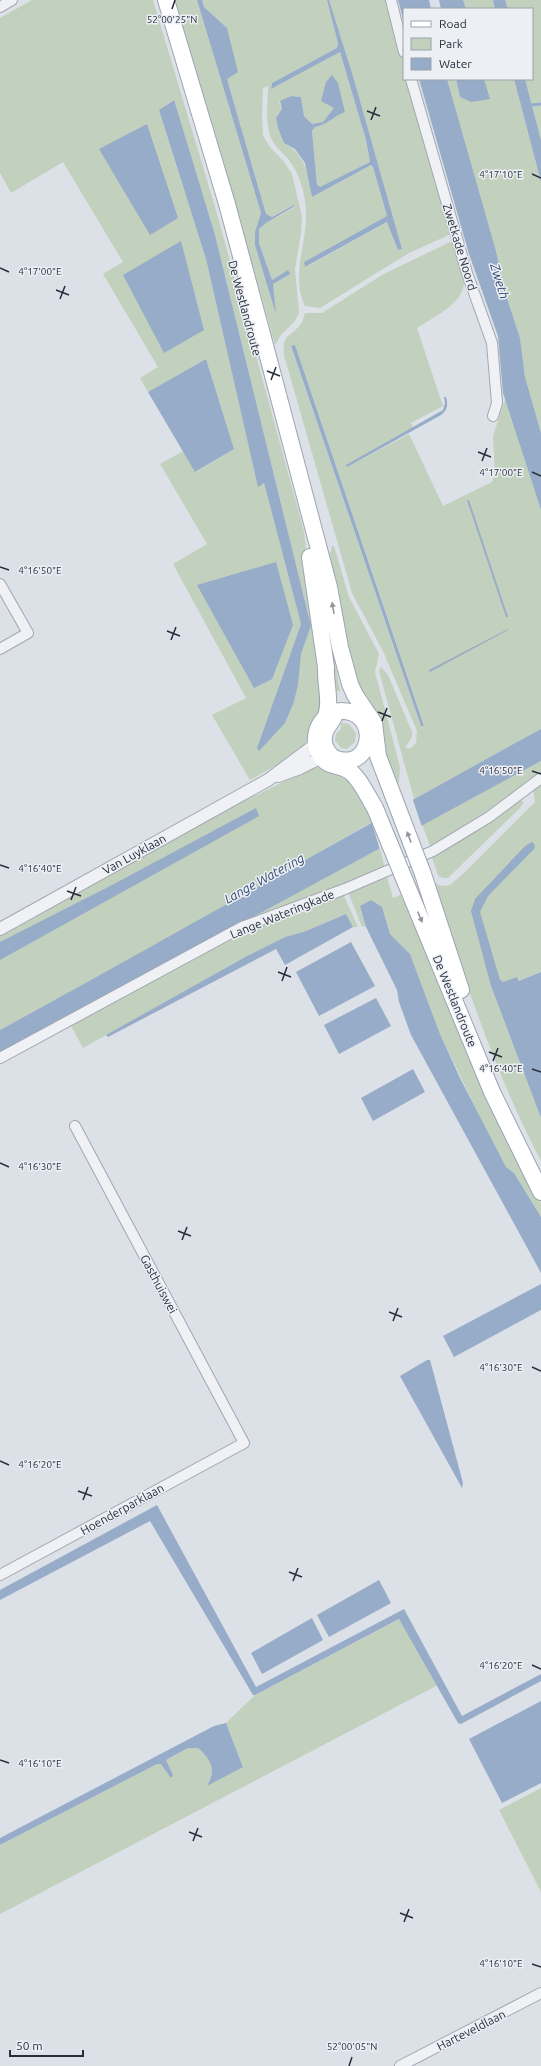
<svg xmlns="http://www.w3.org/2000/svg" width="541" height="2066" viewBox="0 0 541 2066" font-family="Ubuntu,sans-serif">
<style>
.green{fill:#c2d1bd;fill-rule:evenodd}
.water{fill:#97acc8}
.pier{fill:#dce0e7}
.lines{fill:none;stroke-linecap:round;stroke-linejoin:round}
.stream{stroke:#97acc8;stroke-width:3}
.minor-casing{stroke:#a2a7b1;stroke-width:12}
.tertiary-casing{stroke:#a2a7b1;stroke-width:14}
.primary-casing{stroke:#9ca4b2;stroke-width:18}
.minor{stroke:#eff1f5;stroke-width:10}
.tertiary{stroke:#eff1f5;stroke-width:12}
.primary{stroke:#fff;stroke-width:16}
.primary-bridge-casing{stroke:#9ca4b2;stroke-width:18;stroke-linecap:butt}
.primary-bridge{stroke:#fff;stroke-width:16}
.oneway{fill:#92969e}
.ticks{fill:none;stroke:#262e3d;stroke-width:1.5}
.labels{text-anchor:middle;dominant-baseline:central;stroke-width:3;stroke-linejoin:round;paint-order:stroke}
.street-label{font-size:12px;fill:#262e3d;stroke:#eceff4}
.water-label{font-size:13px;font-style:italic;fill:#304a71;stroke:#eceff4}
.ticks-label{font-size:10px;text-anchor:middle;fill:#262e3d;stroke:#eceff4;stroke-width:3;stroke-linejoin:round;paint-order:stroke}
</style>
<rect width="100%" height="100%" fill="#dce0e7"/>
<path class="green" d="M 32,0 L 153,0 L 216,210 L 304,531 L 323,705 L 305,744 L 299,750 L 277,765 L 250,780 L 212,715 L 246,698 L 173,564 L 207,544 L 160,464 L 183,451 L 196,472 L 234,449 L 206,359 L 148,392 L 140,378 L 158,367 L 103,274 L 123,262 L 63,162 L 11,193 L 0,173 L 0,18 ZM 173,100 L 215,235 L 311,626 L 301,654 L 298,685 L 294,702 L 285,723 L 257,748 L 301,624 L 264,483 L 258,486 L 206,259 L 159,110 Z
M 170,0 L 197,0 L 261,213 L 255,232 L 275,311 L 273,284 L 288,271 L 272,280 L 259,243 L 259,229 L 266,223 L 295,207 L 294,205 L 271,217 L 266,214 L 227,79 L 227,28 L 204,7 L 202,0 L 327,0 L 338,43 L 337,48 L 272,83 L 271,89 L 340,52 L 366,140 L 370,162 L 320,188 L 317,185 L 312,131 L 315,127 C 329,124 332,117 345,112 L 343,104 L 335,108 L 323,122 L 312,124 L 304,116 L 301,97 L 291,96 L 279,102 L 282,109 L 276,118 L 284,143 C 307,156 307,173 312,197 L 371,165 L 373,167 L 387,216 L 304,262 L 306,267 L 388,222 L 398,250 L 402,249 L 353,76 L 329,0 L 389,0 L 404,58 L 404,79 L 409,79 L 451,234 L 409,253 L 320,308 L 305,306 C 290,276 308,241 306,210 C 305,193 299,172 288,159 C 281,151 273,145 270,135 C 265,120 268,101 268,86 L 263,88 L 262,116 L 263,136 L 270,147 L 284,162 L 292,174 L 302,217 L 301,233 L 295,269 L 299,313 L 295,321 L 281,335 L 275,345 L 240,221 L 236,219 Z
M 463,0 L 493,0 L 495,9 L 466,9 Z
M 505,0 L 541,0 L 541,140 L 525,79 L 532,79 L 532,9 L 508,9 Z
M 447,79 L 456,79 L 460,97 L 489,99 L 484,79 L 514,79 L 541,182 L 541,433 L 525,377 L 520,338 L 505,292 L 496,251 Z
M 450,242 L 454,244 L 465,277 C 464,305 438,314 417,328 L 443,406 L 411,423 L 413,427 L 347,467 L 409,434 L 443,506 L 492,482 L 495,474 L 493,436 L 505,399 L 541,510 L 541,729 L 414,799 L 379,671 L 381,667 L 388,675 L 412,732 L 412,737 L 405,748 L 411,748 L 416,743 L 417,731 L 383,651 L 352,593 L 284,355 C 282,333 290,338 300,325 C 303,322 303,317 305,313 L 322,313 L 382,275 ZM 295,345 L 424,725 L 421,726 L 291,347 Z
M 332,546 L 334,546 L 349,597 L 379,654 L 375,672 L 400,767 L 399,783 L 395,785 L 354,685 L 330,555 Z
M 315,549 L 340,691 L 336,691 Z
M 341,723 L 349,724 L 356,733 L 355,742 L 347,749 L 341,748 L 335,740 L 336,734 L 341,729 Z
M 541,761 L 541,773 L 509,797 L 430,846 L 422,824 Z
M 313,767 L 324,769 L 352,782 L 372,822 L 147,950 L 0,1030 L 0,935 L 215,816 Z
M 541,782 L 541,972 L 519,981 L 518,978 L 491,986 L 541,1118 L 541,1161 C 494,1072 464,976 431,881 L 441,886 L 450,885 L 464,873 L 535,802 L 533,788 Z
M 520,800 L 524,802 L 520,808 L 448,878 L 442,878 L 438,875 L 431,855 Z
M 380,848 L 385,869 L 343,887 L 249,918 Z
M 387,877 L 393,898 L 401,895 L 414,925 L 422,934 L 541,1203 L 541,1217 L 514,1173 L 506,1167 L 481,1119 L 440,1034 L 410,954 L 390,934 L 382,907 L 360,906 L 366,926 L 362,927 L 349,894 L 350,890 Z
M 343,894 L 358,927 L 353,927 L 346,914 L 306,931 L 285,937 L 247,956 L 83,1048 L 70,1024 L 245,929 Z
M 400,1619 L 438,1685 L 0,1914 L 0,1845 L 157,1764 L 161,1764 L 170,1777 L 173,1775 L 166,1760 L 188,1748 L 198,1748 C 212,1759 216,1769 207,1785 L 243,1766 L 226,1723 L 255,1695 Z
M 541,1788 L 541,1892 L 499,1810 Z"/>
<path class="water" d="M 197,0 L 202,0 L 204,7 L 227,28 L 238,72 L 227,79 L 266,214 L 272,217 L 294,205 L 295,206 L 266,223 L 259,229 L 259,243 L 272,280 L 288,270 L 290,274 L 273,284 L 276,314 L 255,245 L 255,232 L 261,213 Z
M 327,0 L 329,0 L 353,76 L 402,249 L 398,250 L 387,222 L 305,267 L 304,262 L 387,216 L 373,167 L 371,165 L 312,197 L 305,163 L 295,149 L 284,143 L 278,128 L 276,118 L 282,109 L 280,101 L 291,96 L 301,97 L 304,116 L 312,124 L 323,122 L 334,108 L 321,101 L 326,82 L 332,75 L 338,83 L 345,112 C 332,117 329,124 315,127 L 312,131 L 317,185 L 320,187 L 370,162 L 366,140 L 340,52 L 271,89 L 272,83 L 337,48 L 338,43 Z
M 398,0 L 429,0 L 431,9 L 404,9 L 404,22 Z
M 439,0 L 463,0 L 466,9 L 441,9 Z
M 493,0 L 505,0 L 508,9 L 495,9 Z
M 419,79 L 447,79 L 496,251 L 505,292 L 520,338 L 525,377 L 541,433 L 541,510 L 503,393 L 498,336 L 469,254 Z
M 456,79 L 484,79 L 490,99 L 471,102 L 460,97 Z
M 514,79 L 525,79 L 541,140 L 541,182 Z
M 174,100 L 215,235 L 311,626 L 301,654 L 298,685 L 294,702 L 285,723 L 259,751 L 257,748 L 301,624 L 264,483 L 258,487 L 206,259 L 159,110 Z
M 147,124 L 178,218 L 150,235 L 99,149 Z
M 181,241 L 204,330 L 164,353 L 123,275 Z
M 295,345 L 424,726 L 421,726 L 291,346 Z
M 206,359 L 234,449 L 195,472 L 148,392 Z
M 444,397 L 446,397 C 448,405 448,409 441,415 L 347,467 L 346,465 L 443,410 L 445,403 Z
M 467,500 L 469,500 L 508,617 L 506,617 Z
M 276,562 L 293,625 L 272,679 L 254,688 L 197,585 Z
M 509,625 L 508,630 L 430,672 L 429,670 L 508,629 Z
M 541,729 L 541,761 L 0,1054 L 0,1030 C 181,931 360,828 541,729 Z
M 256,808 L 259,816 L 0,960 L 0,942 L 112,885 Z
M 532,842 L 535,845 L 534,849 L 488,896 L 480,912 L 500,980 L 503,982 L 517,977 L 519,981 L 541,972 L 541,1118 L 491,986 L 471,911 L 475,899 L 525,846 Z
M 371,900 L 382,907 L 390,934 L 410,954 L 440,1034 L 460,1078 L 506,1167 L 514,1173 L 541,1217 L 541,1273 L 411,1035 L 399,1002 L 397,990 L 366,927 L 360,906 Z
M 346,914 L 353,927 L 285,965 L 276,949 L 108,1037 L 106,1035 L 247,956 L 285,937 L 306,931 Z
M 351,942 L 375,986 L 319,1016 L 296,972 Z
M 376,998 L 391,1026 L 339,1054 L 324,1025 Z
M 413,1069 L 425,1092 L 373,1121 L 361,1098 Z
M 541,1284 L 541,1310 L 454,1357 L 443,1336 Z
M 427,1360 L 430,1360 L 463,1483 L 462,1488 L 400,1376 Z
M 157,1505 L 256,1687 L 404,1609 L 462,1716 L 541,1674 L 541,1681 L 461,1724 L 458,1723 L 399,1619 L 255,1695 L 253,1695 L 150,1521 L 0,1600 L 0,1590 Z
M 379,1580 L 391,1603 L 329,1637 L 317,1615 Z
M 312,1618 L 323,1640 L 262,1674 L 251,1653 Z
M 541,1701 L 541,1783 L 502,1803 L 469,1739 Z
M 226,1723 L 243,1767 L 207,1786 C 216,1770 212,1760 198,1748 L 188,1748 L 166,1760 L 173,1775 L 172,1777 L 170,1777 L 161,1764 L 157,1764 L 0,1845 L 0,1838 L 214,1726 Z"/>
<path class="pier" d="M 412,797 L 422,827 L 380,850 L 371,820 Z"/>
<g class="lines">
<path class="stream" d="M 532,105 L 541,104"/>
<g class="minor-casing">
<path id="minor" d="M 391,0 L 404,52
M 0,7 L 12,0
M 411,79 L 467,273 L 492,343 L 497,403 L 493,416
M 0,584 L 28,633 L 0,649
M 0,1058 L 242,927 L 345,889 L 433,851 L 489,817 L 541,778
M 0,1575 L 244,1443 L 75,1126
M 400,2066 L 541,1993"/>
</g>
<g class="tertiary-casing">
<path id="tertiary" d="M 278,776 L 300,768 L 322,757
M 0,929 L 268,780 L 312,747 L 316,743"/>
</g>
<g class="primary-casing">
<path id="primary" d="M 166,0 L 227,204 L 262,334 L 329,587 L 340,647 L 350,684 L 355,695 L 374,723 L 378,756 L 394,798
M 310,557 L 326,667 C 325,683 332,704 325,718
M 335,711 C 335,721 328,723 325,732 C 321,744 328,758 340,760 C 374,767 379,711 342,711 C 335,711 328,714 323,720 C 317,727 314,738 317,748 C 324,771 341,762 352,773 C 362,782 368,797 375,808
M 423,874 L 461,990
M 405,881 L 492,1092 L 541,1192"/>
</g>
<use href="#minor" class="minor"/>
<use href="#tertiary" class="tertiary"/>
<use href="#primary" class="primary"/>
<g class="primary-bridge-casing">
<path id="primary-bridge" d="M 394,798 L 423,874
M 375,808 L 405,881"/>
</g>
<use href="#primary-bridge" class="primary-bridge"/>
</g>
<defs><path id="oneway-solid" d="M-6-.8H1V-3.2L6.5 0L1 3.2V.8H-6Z"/></defs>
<g class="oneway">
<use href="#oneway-solid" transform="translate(333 608) rotate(-100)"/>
<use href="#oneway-solid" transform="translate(409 837) rotate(-110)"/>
<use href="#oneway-solid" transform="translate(420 917) rotate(67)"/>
</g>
<path class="ticks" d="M 172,9 L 175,0M 367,111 L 380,116M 371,120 L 376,107M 532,174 L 541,178M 0,268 L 9,272M 56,290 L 69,295M 60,299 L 65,286M 267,371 L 280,376M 271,380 L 276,367M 478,452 L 491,457M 482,461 L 487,448M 532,472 L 541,476M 0,567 L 9,570M 167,631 L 180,636M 171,640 L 176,627M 378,712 L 391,717M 382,721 L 387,708M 532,771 L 541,774M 0,865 L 9,868M 67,891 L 81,896M 71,900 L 76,887M 278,972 L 291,977M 282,981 L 287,967M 489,1052 L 502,1057M 493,1061 L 498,1048M 532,1069 L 541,1072M 0,1163 L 9,1167M 178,1231 L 191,1236M 182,1240 L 187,1227M 389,1312 L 402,1317M 393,1321 L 398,1308M 532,1367 L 541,1371M 0,1461 L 9,1465M 78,1491 L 92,1496M 83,1500 L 88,1487M 289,1572 L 302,1577M 293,1581 L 298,1568M 532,1665 L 541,1669M 0,1760 L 9,1763M 189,1832 L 202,1837M 193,1841 L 198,1828M 400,1913 L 413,1918M 404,1922 L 409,1909M 532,1964 L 541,1967M 349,2066 L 352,2057"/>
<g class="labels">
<g class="street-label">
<text transform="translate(460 247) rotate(73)">Zwetkade Noord</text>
<text transform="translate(245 308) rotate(75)">De Westlandroute</text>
<text transform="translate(134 854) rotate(-29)">Van Luyklaan</text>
<text transform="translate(282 914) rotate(-22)">Lange Wateringkade</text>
<text transform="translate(455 1001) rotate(68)">De Westlandroute</text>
<text transform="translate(159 1284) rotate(62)">Gasthuiswei</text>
<text transform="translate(122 1509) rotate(-29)">Hoenderparklaan</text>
<text transform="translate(471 2030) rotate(-27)">Harteveldlaan</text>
</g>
<g class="water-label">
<text transform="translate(500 281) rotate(73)">Zweth</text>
<text transform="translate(264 878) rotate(-29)">Lange Watering</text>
</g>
</g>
<g class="ticks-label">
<text x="172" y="23">52°00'25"N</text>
<text x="501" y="178">4°17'10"E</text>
<text x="40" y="275">4°17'00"E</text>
<text x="501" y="476">4°17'00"E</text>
<text x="40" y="574">4°16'50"E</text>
<text x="501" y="774">4°16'50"E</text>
<text x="40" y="872">4°16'40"E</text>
<text x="501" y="1072">4°16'40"E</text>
<text x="40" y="1170">4°16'30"E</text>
<text x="501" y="1371">4°16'30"E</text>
<text x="40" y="1468">4°16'20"E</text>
<text x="501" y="1669">4°16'20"E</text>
<text x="40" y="1767">4°16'10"E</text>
<text x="501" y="1967">4°16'10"E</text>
<text x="352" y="2050">52°00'05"N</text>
</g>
<rect x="403" y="8" width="130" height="72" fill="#eceff4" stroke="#9da2ab"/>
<rect x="411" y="21" width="20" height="6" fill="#ffffff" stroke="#9da2ab"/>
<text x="439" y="28" font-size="12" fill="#262e3d">Road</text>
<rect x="411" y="38" width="20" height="12" fill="#c2d1bd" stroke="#9da2ab"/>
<text x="439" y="48" font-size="12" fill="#262e3d">Park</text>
<rect x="411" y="58" width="20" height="12" fill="#97acc8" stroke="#9da2ab"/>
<text x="439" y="68" font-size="12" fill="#262e3d">Water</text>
<path d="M10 2050v6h73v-6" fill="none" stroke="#262e3d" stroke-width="2"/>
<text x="16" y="2050" font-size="12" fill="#262e3d" stroke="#eceff4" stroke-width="3" paint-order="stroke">50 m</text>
</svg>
